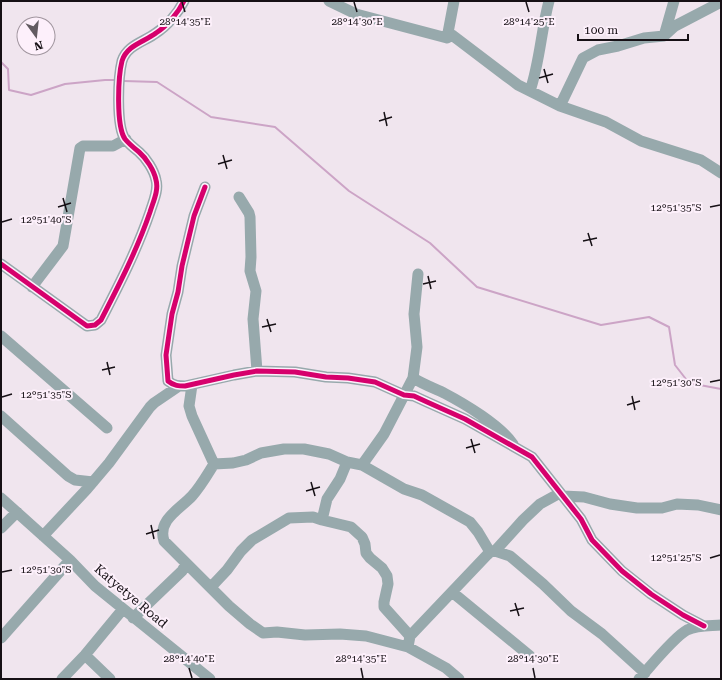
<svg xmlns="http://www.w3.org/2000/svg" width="722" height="680" viewBox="0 0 722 680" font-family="'Roboto Serif',serif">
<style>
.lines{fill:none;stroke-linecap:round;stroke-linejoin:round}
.stream{stroke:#cca4c6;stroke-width:2}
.minor{stroke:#97a9ac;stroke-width:11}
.cycleway-casing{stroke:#fdf0fb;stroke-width:8}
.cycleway{stroke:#d6006c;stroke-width:5}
.ticks{fill:none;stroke:#161015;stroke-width:1.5}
.labels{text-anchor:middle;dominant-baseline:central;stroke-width:4;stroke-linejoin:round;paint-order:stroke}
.street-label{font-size:13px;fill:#161015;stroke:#fdf0fb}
.ticks-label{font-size:10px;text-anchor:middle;fill:#161015;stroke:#fdf0fb;stroke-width:4;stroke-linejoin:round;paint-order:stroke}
</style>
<rect width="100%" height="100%" fill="#f0e5ee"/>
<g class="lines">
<path class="stream" d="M 1,62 L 8,69 L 9,90 L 31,95 L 65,84 L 105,80 L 116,80
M 124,81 L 157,82 L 211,117 L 275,127 L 349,191 L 430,243 L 477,287 L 601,325 L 649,317 L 669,327 L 675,365 L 689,383 L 721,389"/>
<path class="minor" d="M 329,1 L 356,14 L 447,38 L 452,35 L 506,76 L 518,85 L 560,106 L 606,122 L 641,141 L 701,160 L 721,173
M 664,36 L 674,1
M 447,38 L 454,1
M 530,91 C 540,61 541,31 549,1
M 560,106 L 583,58 L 598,50 L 618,46 L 644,38 L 664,36 L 675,26 L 721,2
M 205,187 L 194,216 L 182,266 L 178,292 L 172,314 L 166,355 L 168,381 C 174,386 179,386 185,386 L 234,375 L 257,371 L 295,372 L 326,377 L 348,378 L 375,382 L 404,395 L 414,396 L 427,402 L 465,419 L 532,457 L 581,519 L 592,540 L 622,571 L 651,594 L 683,615 L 704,626
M 239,197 L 249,213 L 250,217 L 251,257 L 250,271 L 256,291 L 253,319 L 257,371
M 1,264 L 87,326 L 95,325 L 101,320 C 119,285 137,250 150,212 C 153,202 159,190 156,180 C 154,170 146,158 139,152 C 134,148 129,144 125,139 C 116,126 118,77 122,61 C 127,45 144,42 156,33 C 167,26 178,13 184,1
M 32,287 L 63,246 L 80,148 L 83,146 L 113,146 L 126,139
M 1,336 L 107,428
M 413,378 C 423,384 433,388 444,393 C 465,404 500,425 513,444
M 192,385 L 189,406 L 192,416 L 214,464
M 1,416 L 68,476 L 75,480 L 93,482
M 214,464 C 207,475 201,486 192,496 C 180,509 157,520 164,541 L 229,606 L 250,624 L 263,633 L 277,632 L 305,635 L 340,634 L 366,636 L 408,647 L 446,668 L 459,679
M 214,464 L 233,463 L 246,460 L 261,453 L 284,449 L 304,449 L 329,454 L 347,462 L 362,465 L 404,489 L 422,495 L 470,522 L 478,532 L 490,552
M 362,465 L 384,434 L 413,378 L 417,347 L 414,314 L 418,274
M 563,496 L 584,497 L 610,504 L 637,508 L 662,508 L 677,504 L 698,505 L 721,510
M 1,498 L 70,560 L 95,586 L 210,679
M 322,520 L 327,499 L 340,479 L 347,462
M 1,528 L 17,512
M 43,536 L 87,489 L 109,463 L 150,407 L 154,403 L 179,386
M 495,551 L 510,556 L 543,584 L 571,611 L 602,634 L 645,673
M 211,587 L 227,570 L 241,551 L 252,540 L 289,518 L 313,517 L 322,520 L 351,527 L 362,537 L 365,544 L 366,553 L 370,558 L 382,568 L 387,576 L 388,584 L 384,602 L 384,607 L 410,636 L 408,647
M 452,592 L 530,656
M 133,618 L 182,571 L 186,564
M 410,636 L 487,555 L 490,552 L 495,551 L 523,520 L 540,504 L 560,493
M 1,638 L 70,560
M 85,655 L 110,679
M 62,679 L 85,655 L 123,609
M 639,679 C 650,667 674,637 687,630 C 698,625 710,626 721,625"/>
<g class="cycleway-casing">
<path id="cycleway" d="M 205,187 L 194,216 L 182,266 L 178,292 L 172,314 L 166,355 L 168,381 C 174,386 179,386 185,386 L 234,375 L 257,371 L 295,372 L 326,377 L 348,378 L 375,382 L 404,395 L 414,396 L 427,402 L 465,419 L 532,457 L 581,519 L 592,540 L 622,571 L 651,594 L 683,615 L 704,626
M 1,264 L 87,326 L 95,325 L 101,320 C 119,285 137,250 150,212 C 153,202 159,190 156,180 C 154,170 146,158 139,152 C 134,148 129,144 125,139 C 116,126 118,77 122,61 C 127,45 144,42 156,33 C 167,26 178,13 184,1"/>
</g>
<use href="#cycleway" class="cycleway"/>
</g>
<path class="ticks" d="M 182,2 L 185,12M 354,2 L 357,12M 526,2 L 529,12M 544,69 L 548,83M 539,78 L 553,74M 384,112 L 387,126M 379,121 L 392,117M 223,155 L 227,169M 218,164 L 232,160M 63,198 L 67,212M 58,207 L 71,203M 710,207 L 720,205M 2,222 L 12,219M 588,233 L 592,246M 583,241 L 597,238M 428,276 L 431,289M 423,284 L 436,281M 267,319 L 271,332M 262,327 L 276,324M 107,362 L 110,375M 102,370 L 115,367M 710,382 L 720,380M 632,396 L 635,410M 2,397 L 12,394M 627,405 L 640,401M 471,439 L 475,453M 466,448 L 480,444M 311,482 L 315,496M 306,491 L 320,487M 151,525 L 154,539M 146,534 L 159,530M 710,558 L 720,555M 2,572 L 12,570M 515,603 L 519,616M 510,611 L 524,608M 189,668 L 192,678M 361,668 L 363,678M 533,668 L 535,678"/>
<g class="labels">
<g class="street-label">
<text transform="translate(131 596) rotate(40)">Katyetye Road</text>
</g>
</g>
<g class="ticks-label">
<text x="185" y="25">28°14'35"E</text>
<text x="357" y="25">28°14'30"E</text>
<text x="529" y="25">28°14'25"E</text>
<text x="676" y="211">12°51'35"S</text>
<text x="46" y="223">12°51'40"S</text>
<text x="676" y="386">12°51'30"S</text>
<text x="46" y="398">12°51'35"S</text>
<text x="676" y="561">12°51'25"S</text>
<text x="46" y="573">12°51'30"S</text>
<text x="189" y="662">28°14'40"E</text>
<text x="361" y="662">28°14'35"E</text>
<text x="533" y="662">28°14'30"E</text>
</g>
<rect width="722" height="680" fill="none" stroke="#161015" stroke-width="4"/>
<g transform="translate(36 36) rotate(165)"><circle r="19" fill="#fdf0fb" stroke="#a1969f"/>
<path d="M0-3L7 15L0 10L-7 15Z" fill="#625b61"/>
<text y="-6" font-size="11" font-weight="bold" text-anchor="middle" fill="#161015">N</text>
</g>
<path d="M578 34v6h110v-6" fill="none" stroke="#161015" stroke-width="2"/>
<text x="584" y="34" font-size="12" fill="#161015" stroke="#fdf0fb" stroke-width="3" paint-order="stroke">100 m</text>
</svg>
